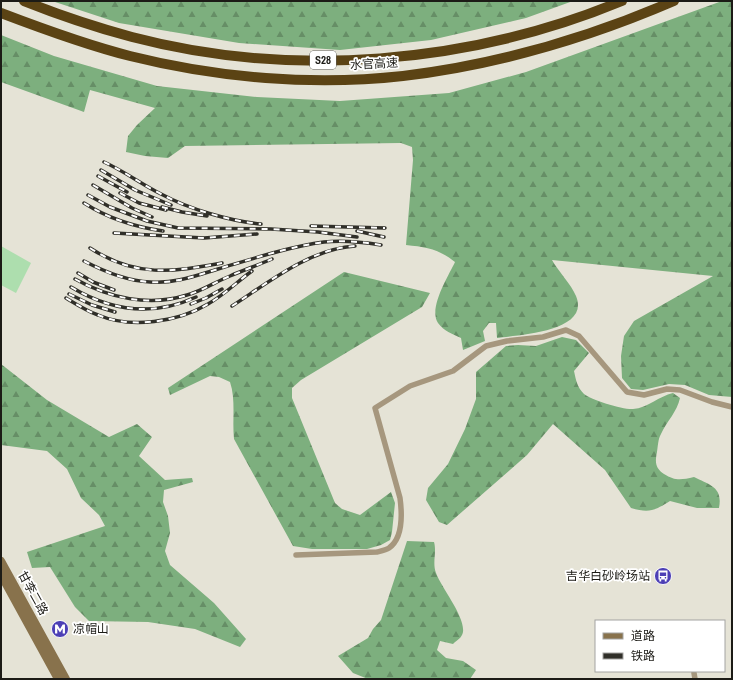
<svg xmlns="http://www.w3.org/2000/svg" width="733" height="680" viewBox="0 0 733 680" font-family="'Archivo Narrow','Noto Sans SC',sans-serif">
<style>
.forest{fill:url(#forest-firs)}
.green{fill:#addeae}
.lines{fill:none;stroke-linecap:round;stroke-linejoin:round}
.minor{stroke:#a6977e;stroke-width:5.5}
.secondary{stroke:#88724c;stroke-width:8}
.motorway{stroke:#5b4314;stroke-width:10}
.rail-casing{stroke:#302f29;stroke-width:3.5}
.rail{stroke:#fff;stroke-width:2;stroke-dasharray:6;stroke-linecap:butt}
.labels{text-anchor:middle;dominant-baseline:central;stroke-width:3.5;stroke-linejoin:round;paint-order:stroke}
.shield{fill:#fff;stroke:#605f5c;stroke-width:1}
.shield-label{font-size:11px;font-weight:bold;fill:#1c1b16}
.street-label{font-size:12px;fill:#1c1b16;stroke:#fff}
.poi-label{font-size:12px;fill:#1c1b16;stroke:#fff;text-anchor:end}
</style>
<defs>
<pattern id="forest-firs" width="22" height="20" patternUnits="userSpaceOnUse"><rect width="22" height="20" fill="#7daf7e"/><path d="M5 1l3.5 6h-7zM16 11l3.5 6h-7z" fill="#668e66"/></pattern>
</defs>
<rect width="100%" height="100%" fill="#e5e3d6"/>
<path class="forest" d="M 52,1 L 573,1 L 526,18 L 431,40 L 340,50 L 239,43 L 119,23 Z
M 722,1 L 732,1 L 732,397 L 709,395 L 685,385 L 669,384 L 643,390 L 631,389 L 622,378 L 621,356 L 624,336 L 634,321 L 713,276 L 552,260 C 558,271 571,284 576,296 C 591,332 518,335 497,338 L 496,323 L 489,323 L 483,331 L 485,341 L 463,350 L 461,338 C 452,334 444,331 438,323 C 428,308 449,275 455,262 C 439,249 426,247 406,245 L 413,160 L 412,147 L 401,143 L 185,146 L 168,158 L 145,156 L 126,152 L 128,136 L 137,125 L 155,108 L 90,90 L 84,112 L 1,82 L 1,35 L 54,56 L 157,86 L 257,97 L 340,101 L 449,93 L 526,72 Z
M 344,272 L 430,293 L 422,307 L 301,380 L 292,388 L 292,398 L 335,503 L 342,509 L 360,515 L 391,492 L 395,503 L 392,532 L 390,540 L 381,545 L 367,549 L 312,549 L 293,546 L 234,439 C 232,420 236,400 230,382 L 219,377 L 210,376 L 170,395 L 168,388 Z
M 562,337 L 576,340 L 589,353 L 574,371 C 576,380 577,387 584,394 C 591,400 624,410 633,409 C 648,408 659,396 673,393 L 680,398 C 677,412 667,421 661,434 C 658,439 658,446 657,452 C 655,462 655,468 664,474 C 675,481 681,480 694,477 C 710,485 723,487 719,508 L 697,508 L 670,501 C 654,511 649,513 631,508 L 605,470 L 553,424 L 527,455 L 447,525 L 439,522 L 426,500 L 428,488 L 448,464 L 465,429 L 476,399 L 476,372 L 506,346 L 518,345 L 536,346 Z
M 1,364 L 47,400 L 109,437 L 137,424 L 152,437 L 139,456 L 165,480 L 192,478 L 193,482 L 164,490 L 163,502 L 168,516 L 170,533 L 165,551 L 170,565 L 214,603 L 246,639 L 240,647 L 195,629 L 148,622 L 89,621 L 75,607 L 50,567 L 32,568 L 27,552 L 105,526 L 99,515 L 81,498 L 67,469 L 47,451 L 1,445 Z
M 407,541 L 434,542 C 437,553 432,562 436,573 C 442,589 465,616 463,632 C 462,638 457,640 453,644 L 440,641 L 437,650 L 446,658 L 463,661 L 476,670 L 470,679 L 368,679 L 353,673 L 338,656 L 368,638 L 373,629 L 381,620 Z"/>
<path class="green" d="M 1,246 L 31,263 L 16,293 L 1,285 Z"/>
<g class="lines">
<path class="minor" d="M 296,555 L 377,552 C 381,551 386,550 389,548 C 403,538 402,513 400,498 L 375,408 L 410,386 L 453,371 L 486,346 L 507,341 L 543,337 L 566,330 L 579,336 L 627,392 L 644,395 L 667,389 L 680,390 L 712,402 L 732,407
M 694,673 L 695,679"/>
<path class="secondary" d="M 1,561 L 66,679
M 1,575 L 58,679"/>
<path class="motorway" d="M 24,1 C 59,15 95,27 132,37 C 292,79 470,64 622,1
M 1,13 C 43,29 86,45 130,56 C 218,78 313,86 403,76 C 496,65 588,38 674,1"/>
<g class="rail-casing">
<path id="rail" d="M 104,162 C 124,171 141,184 161,194 C 189,209 229,221 261,224
M 101,170 L 135,190 L 171,205
M 98,176 L 127,192
M 93,185 L 132,208 L 152,217
M 120,193 L 139,203 L 166,210
M 88,195 L 110,207 L 147,221 L 178,228 L 271,229 L 318,232 L 357,237
M 84,203 C 109,219 135,227 163,231
M 162,207 L 182,212 L 207,216
M 311,226 L 385,228
M 357,231 L 384,237
M 114,233 L 204,238 L 257,234
M 90,248 C 136,278 172,272 222,263
M 84,261 C 105,272 127,281 150,282 C 174,284 195,276 218,269 C 252,259 288,247 324,242 C 343,240 362,242 381,245
M 78,273 L 93,282 L 114,290
M 75,279 C 109,298 149,307 187,295 C 202,291 215,282 230,276 C 244,270 258,265 272,259
M 71,287 C 111,311 153,317 196,297
M 69,294 L 92,305 L 115,312
M 66,298 C 76,304 87,311 98,315 C 131,329 178,322 208,304 C 224,295 238,281 252,271
M 191,304 L 206,298 L 222,289
M 232,306 C 269,282 310,249 355,246"/>
</g>
<use href="#rail" class="rail"/>
</g>
<defs>
<g id="bus-disc" transform="scale(0.9)"><circle r="9.5" fill="#4c3fb5" stroke="#fff"/><path d="M-5-6H5V4H4V6H2V4H-2V6H-4V4H-5ZM-3.5-4V0h7V-4ZM-3.5 1.2v1.5H-2V1.2ZM2 1.2v1.5H3.5V1.2Z" fill="#fff"/></g>
<g id="metro-disc" transform="scale(0.9)"><circle r="9.5" fill="#4c3fb5" stroke="#fff"/><path d="M-5.5 5V-5H-3L0 0L3-5H5.5V5H3V-.5L0 4L-3-.5V5Z" fill="#fff"/></g>
</defs>
<g fill-rule="evenodd">
<use href="#bus-disc" x="663" y="576"/>
<use href="#metro-disc" x="60" y="629"/>
</g>
<g class="labels">
<rect class="shield" x="310" y="51" width="26" height="18" rx="3"/>
<g class="shield-label">
<text x="323" y="60">S28</text>
</g>
<g class="street-label">
<text transform="translate(374 64) rotate(-3)">水官高速</text>
<text transform="translate(33 593) rotate(61)">甘李二路</text>
</g>
<g class="poi-label">
<text x="650" y="576">吉华白砂岭场站</text>
<text x="73" y="629" text-anchor="start">凉帽山</text>
</g>
</g>
<rect width="733" height="680" fill="none" stroke="#1c1b16" stroke-width="4"/>
<rect x="595" y="620" width="130" height="52" fill="#ffffff" stroke="#a4a4a2"/>
<rect x="603" y="633" width="20" height="6" fill="#88724c" stroke="#a4a4a2"/>
<text x="631" y="640" font-size="12" fill="#1c1b16">道路</text>
<rect x="603" y="653" width="20" height="6" fill="#302f29" stroke="#a4a4a2"/>
<text x="631" y="660" font-size="12" fill="#1c1b16">铁路</text>
</svg>
